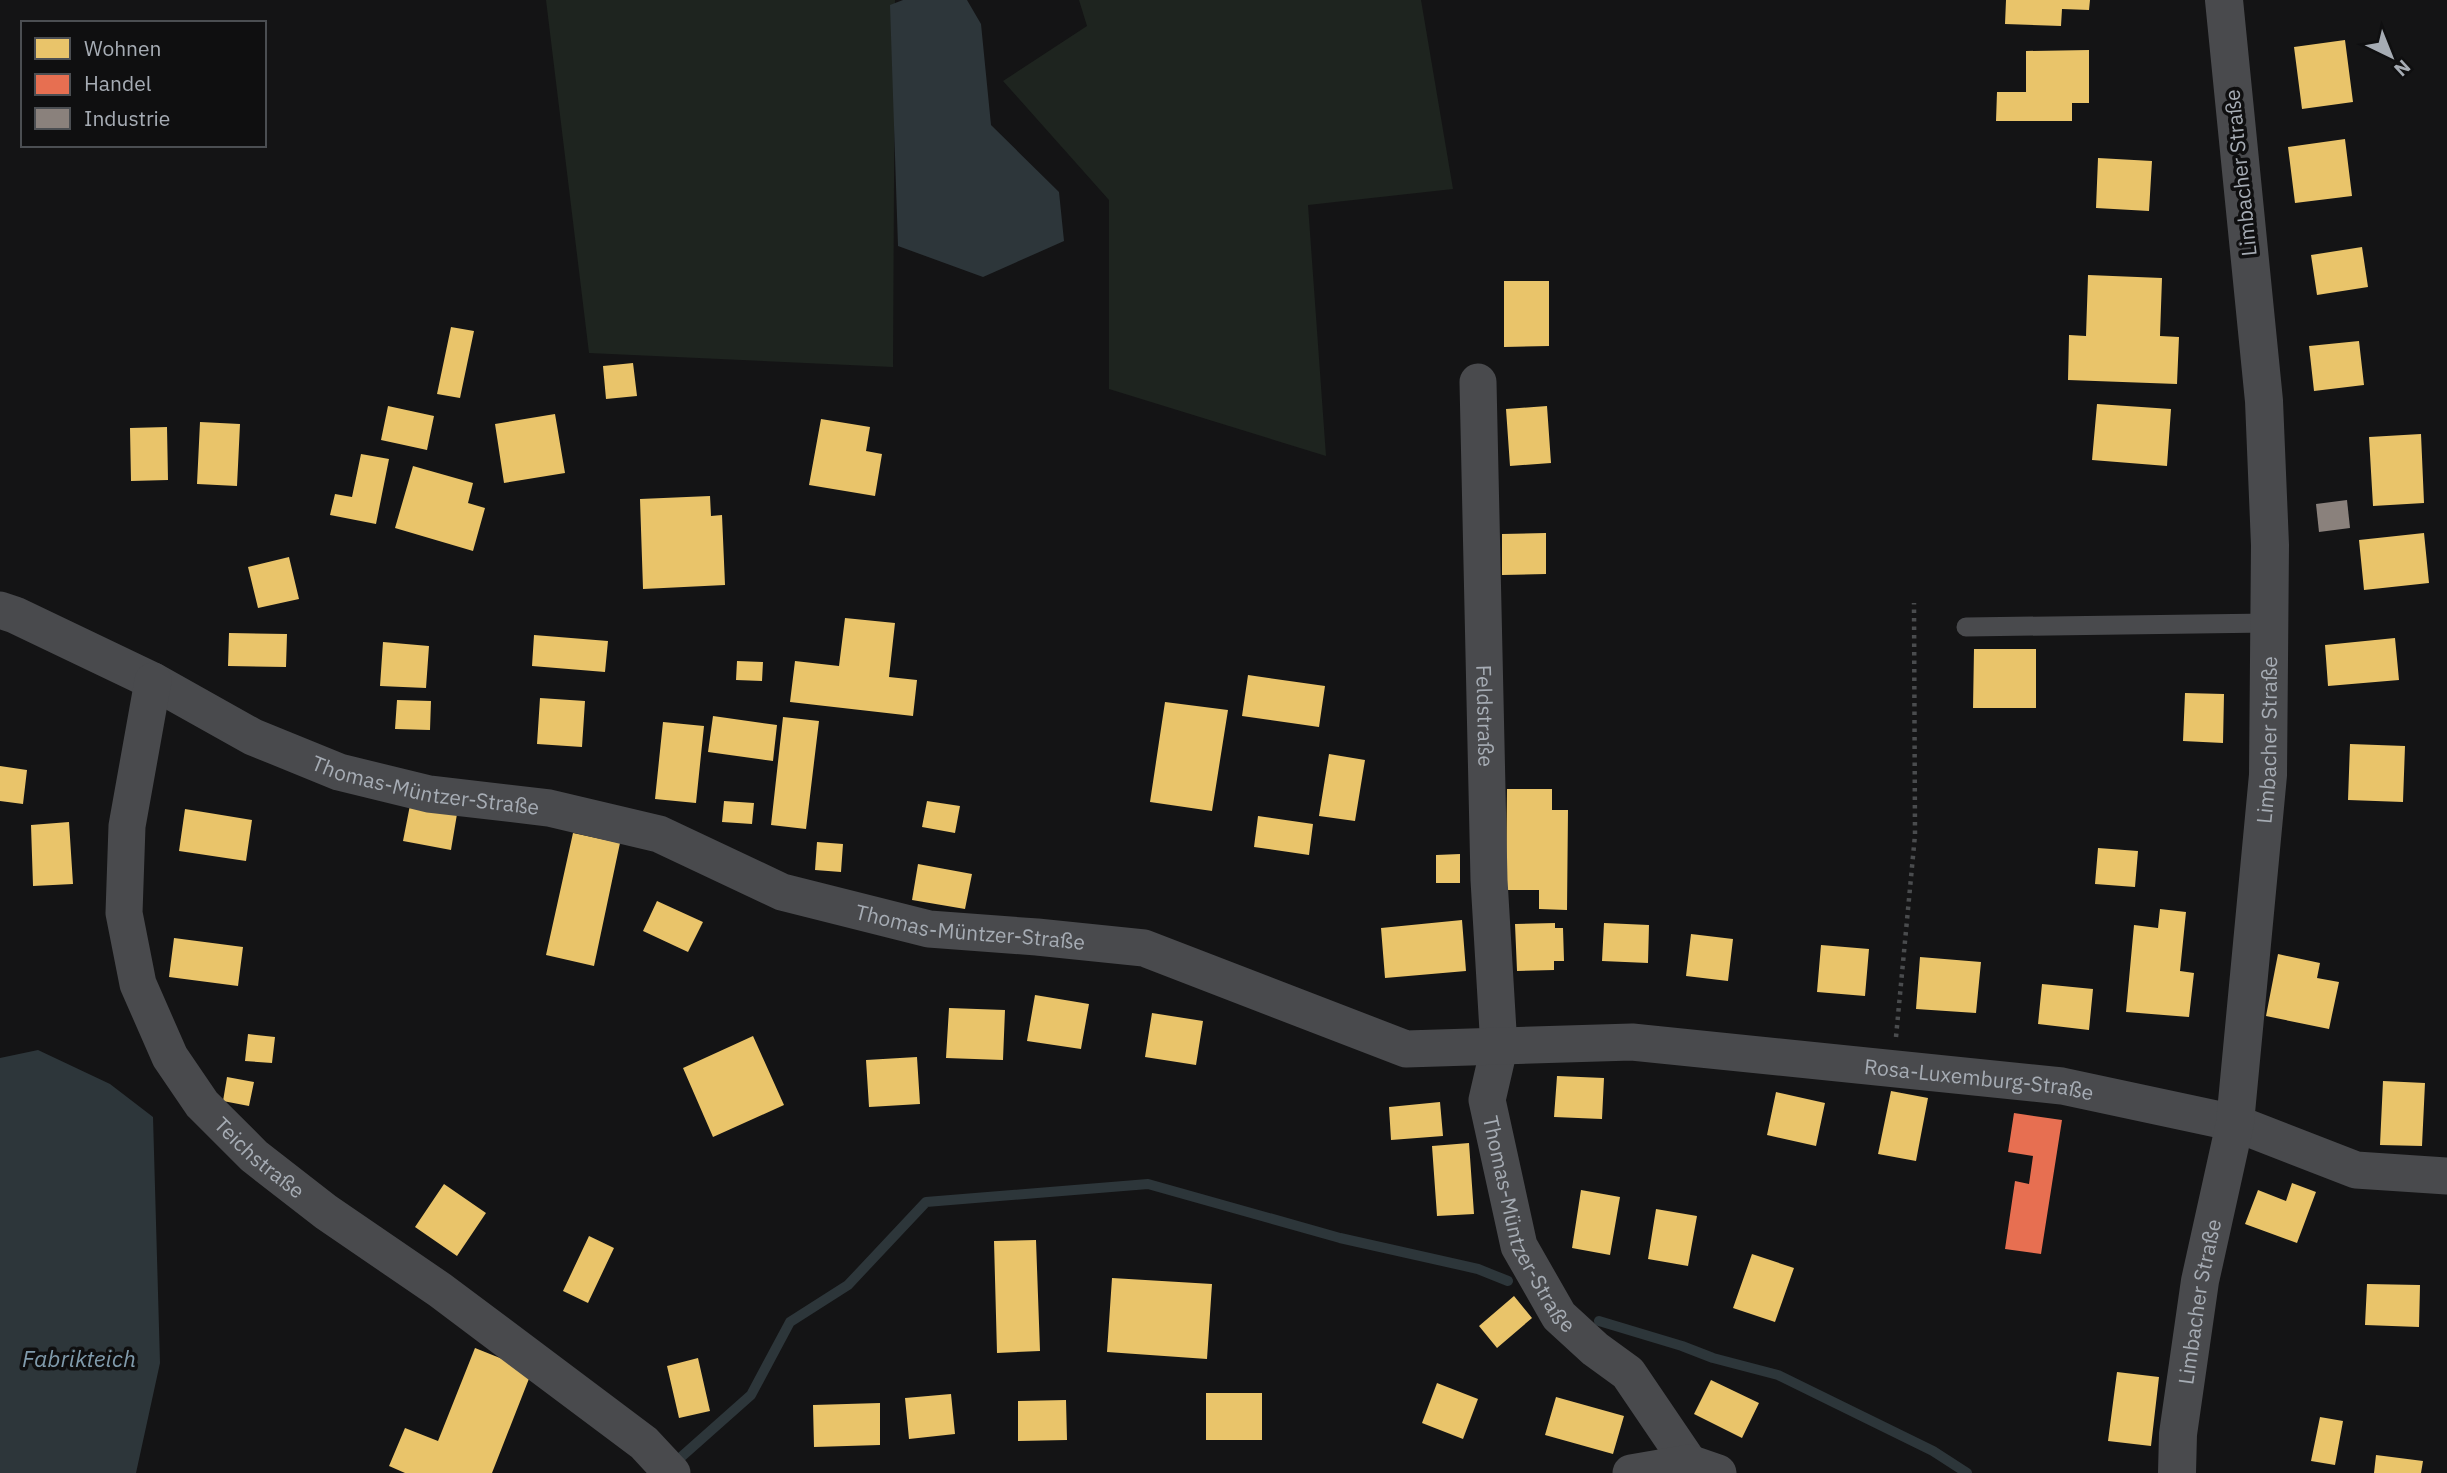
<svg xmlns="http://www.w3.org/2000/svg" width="2447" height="1473" viewBox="0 0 2447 1473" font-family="'IBM Plex Sans',sans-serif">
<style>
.green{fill:#1e241f}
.water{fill:#2d363a}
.homes{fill:#e9c46a}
.shops{fill:#e76f51}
.industry{fill:#8a817c}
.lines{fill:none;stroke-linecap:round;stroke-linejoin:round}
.stream{stroke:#2d363a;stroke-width:10}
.path{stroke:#4a4c4e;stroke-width:4.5;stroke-dasharray:3.5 5;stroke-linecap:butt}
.service{stroke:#494a4d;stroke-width:19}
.minor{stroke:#494a4d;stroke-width:37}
.tertiary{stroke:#494a4d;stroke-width:38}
.labels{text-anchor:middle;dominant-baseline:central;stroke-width:7;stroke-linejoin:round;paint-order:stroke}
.street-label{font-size:21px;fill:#a6acb4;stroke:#0f0f10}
.water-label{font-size:23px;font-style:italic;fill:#809bac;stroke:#0f0f10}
</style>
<rect width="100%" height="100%" fill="#141415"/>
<path class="green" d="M 546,0 L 895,0 L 893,367 L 589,353 Z
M 1079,0 L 1421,0 L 1453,189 L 1308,205 L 1326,456 L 1109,389 L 1109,200 L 1003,81 L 1087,26 Z"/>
<path class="water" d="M 903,0 L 967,0 L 981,24 L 991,125 L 1059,192 L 1064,241 L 983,277 L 898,246 L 890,5 Z
M 38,1050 L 110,1084 L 153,1117 L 160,1363 L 136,1473 L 0,1473 L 0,1058 Z"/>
<path class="homes" d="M 2006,0 L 2090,0 L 2089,10 L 2062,9 L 2061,26 L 2005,24 Z
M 2345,40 L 2353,102 L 2302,109 L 2294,47 Z
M 2089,50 L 2089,103 L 2072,103 L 2072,121 L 1996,121 L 1997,92 L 2026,92 L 2026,51 Z
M 2345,139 L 2352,196 L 2295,203 L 2288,147 Z
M 2098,158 L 2152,161 L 2149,211 L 2096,208 Z
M 2362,247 L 2368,287 L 2317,295 L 2311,255 Z
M 2088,275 L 2162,278 L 2160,336 L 2179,337 L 2177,384 L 2068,380 L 2069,335 L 2086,336 Z
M 1504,281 L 1549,281 L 1549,346 L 1504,347 Z
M 451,327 L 474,331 L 460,398 L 437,394 Z
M 2359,341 L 2364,385 L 2314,391 L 2309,346 Z
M 633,363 L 637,396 L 606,399 L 603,366 Z
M 2097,404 L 2171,409 L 2167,466 L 2092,460 Z
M 388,406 L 434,416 L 427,450 L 381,440 Z
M 1547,406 L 1551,463 L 1510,466 L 1506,409 Z
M 555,414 L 565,473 L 504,483 L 495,424 Z
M 821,419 L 870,427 L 866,451 L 882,454 L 875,496 L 809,485 Z
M 200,422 L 240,424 L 237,486 L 197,484 Z
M 167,427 L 168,480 L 131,481 L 130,428 Z
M 2421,434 L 2424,503 L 2373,506 L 2369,437 Z
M 361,454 L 389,459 L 376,524 L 330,515 L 335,494 L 352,497 Z
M 413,466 L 473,483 L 468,503 L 485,508 L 473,551 L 395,528 Z
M 710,496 L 711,516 L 722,515 L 725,585 L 643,589 L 640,499 Z
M 1546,533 L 1546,574 L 1502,575 L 1502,534 Z
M 2424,533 L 2429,583 L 2364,590 L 2359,540 Z
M 289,557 L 299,599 L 258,608 L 248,567 Z
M 845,618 L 895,623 L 889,677 L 917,680 L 913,716 L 790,702 L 795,661 L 839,666 Z
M 229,633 L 287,634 L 286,667 L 228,666 Z
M 534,635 L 608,641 L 605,672 L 532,666 Z
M 2395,638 L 2399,680 L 2328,686 L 2325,645 Z
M 383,642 L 429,646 L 426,688 L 380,686 Z
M 1974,649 L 2036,649 L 2036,708 L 1973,708 Z
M 737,661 L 763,662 L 762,681 L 736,680 Z
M 1248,675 L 1325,686 L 1319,727 L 1242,716 Z
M 2185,693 L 2224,694 L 2223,743 L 2183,741 Z
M 540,698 L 585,701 L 582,747 L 537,744 Z
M 397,700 L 431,701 L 430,730 L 395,729 Z
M 1165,702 L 1228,710 L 1212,811 L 1150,802 Z
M 713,716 L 777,725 L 773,761 L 708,752 Z
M 783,717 L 819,721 L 806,829 L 771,825 Z
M 663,722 L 704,726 L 696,803 L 655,799 Z
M 2350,744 L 2405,746 L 2403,802 L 2348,800 Z
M 1329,754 L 1365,760 L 1355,821 L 1319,816 Z
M 0,766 L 27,770 L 23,804 L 0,801 Z
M 1507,789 L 1552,789 L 1552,810 L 1568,810 L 1567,910 L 1539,909 L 1539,890 L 1506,890 Z
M 724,801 L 754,803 L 752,824 L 722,822 Z
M 927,801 L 960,806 L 955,833 L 922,827 Z
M 410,805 L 457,814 L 451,850 L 403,841 Z
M 185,809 L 252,820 L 246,861 L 179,851 Z
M 1258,816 L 1313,824 L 1309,855 L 1254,847 Z
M 69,822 L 73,884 L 33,886 L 31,825 Z
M 573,833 L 620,843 L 594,966 L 546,955 Z
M 817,842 L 843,844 L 841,872 L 815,870 Z
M 2098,848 L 2138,851 L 2135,887 L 2095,884 Z
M 1460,854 L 1460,883 L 1436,883 L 1436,855 Z
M 918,864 L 972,874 L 965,909 L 912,900 Z
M 657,901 L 703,922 L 688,952 L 643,931 Z
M 2160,909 L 2186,912 L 2180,971 L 2194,973 L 2189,1017 L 2126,1012 L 2134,925 L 2158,928 Z
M 1462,920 L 1466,971 L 1385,978 L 1381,928 Z
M 1555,923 L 1555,928 L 1563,928 L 1564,961 L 1554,961 L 1554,970 L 1517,971 L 1515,924 Z
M 1604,923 L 1649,925 L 1648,963 L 1602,961 Z
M 1691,934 L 1733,939 L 1728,981 L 1686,976 Z
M 174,938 L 243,947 L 238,986 L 169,977 Z
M 1821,945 L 1869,949 L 1865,996 L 1817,992 Z
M 2278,954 L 2320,963 L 2317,978 L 2339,982 L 2329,1029 L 2266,1016 Z
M 1920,957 L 1981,962 L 1976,1013 L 1916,1009 Z
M 2042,984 L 2093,989 L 2089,1030 L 2038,1024 Z
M 1035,995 L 1089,1004 L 1081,1049 L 1027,1041 Z
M 949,1008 L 1005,1010 L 1003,1060 L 946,1058 Z
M 1152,1013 L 1203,1021 L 1196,1065 L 1145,1057 Z
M 248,1034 L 275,1037 L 272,1063 L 245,1061 Z
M 753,1036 L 784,1105 L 713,1137 L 683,1068 Z
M 917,1057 L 920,1104 L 869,1107 L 866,1060 Z
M 1557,1076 L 1604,1078 L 1602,1119 L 1554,1117 Z
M 227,1077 L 254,1082 L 249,1106 L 223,1101 Z
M 2383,1081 L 2425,1083 L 2422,1146 L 2380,1145 Z
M 1891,1091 L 1928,1098 L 1916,1161 L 1878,1154 Z
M 1776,1092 L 1825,1103 L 1816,1146 L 1767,1135 Z
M 1440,1102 L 1443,1136 L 1391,1140 L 1389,1107 Z
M 1469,1143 L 1474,1214 L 1437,1216 L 1432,1146 Z
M 2292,1183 L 2316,1192 L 2297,1243 L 2245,1224 L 2258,1190 L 2286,1201 Z
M 444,1184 L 486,1213 L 457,1256 L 415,1227 Z
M 1581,1190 L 1620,1197 L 1610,1255 L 1572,1248 Z
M 1656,1209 L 1697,1216 L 1688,1266 L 1648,1259 Z
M 589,1236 L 614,1248 L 588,1303 L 563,1291 Z
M 1036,1240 L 1040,1351 L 997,1353 L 994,1241 Z
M 1752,1254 L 1794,1268 L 1775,1322 L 1733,1308 Z
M 1112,1278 L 1212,1284 L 1207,1359 L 1107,1352 Z
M 2367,1284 L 2420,1285 L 2419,1327 L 2365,1325 Z
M 1514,1296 L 1532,1318 L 1497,1348 L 1479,1326 Z
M 475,1348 L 532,1371 L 492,1473 L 405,1473 L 389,1466 L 405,1428 L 438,1441 Z
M 698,1358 L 710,1411 L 679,1418 L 667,1366 Z
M 2117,1372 L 2159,1377 L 2151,1446 L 2108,1441 Z
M 1711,1380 L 1759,1403 L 1742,1438 L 1694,1414 Z
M 1437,1383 L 1478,1399 L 1463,1439 L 1422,1423 Z
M 1206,1393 L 1262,1393 L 1262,1440 L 1206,1440 Z
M 951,1394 L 955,1434 L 909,1439 L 905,1398 Z
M 1556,1397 L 1624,1416 L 1613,1454 L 1545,1435 Z
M 1066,1400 L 1067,1440 L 1018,1441 L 1018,1401 Z
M 880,1403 L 880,1445 L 814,1447 L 813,1405 Z
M 2320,1417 L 2343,1421 L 2335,1465 L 2311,1461 Z
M 2376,1455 L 2423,1461 L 2421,1473 L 2374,1473 Z"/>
<path class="shops" d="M 2014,1113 L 2062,1120 L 2041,1254 L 2005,1249 L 2015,1181 L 2029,1184 L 2033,1156 L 2008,1152 Z"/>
<path class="industry" d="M 2347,500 L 2350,528 L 2319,532 L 2316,504 Z"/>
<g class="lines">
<path class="stream" d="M 1599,1321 L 1682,1346 L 1713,1358 L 1778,1375 L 1933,1451 L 1967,1473
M 670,1463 L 680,1458 L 751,1395 L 790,1322 L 848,1285 L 926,1202 L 1148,1184 L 1340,1238 L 1478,1269 L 1508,1281"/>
<path class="path" d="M 1896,1037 L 1915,835 L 1914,603"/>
<path class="service" d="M 1966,627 L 2269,623"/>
<g class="minor">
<path id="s1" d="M 1478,382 L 1489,880 L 1499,1048 L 1487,1100 L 1519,1246 L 1559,1316 L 1595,1349 L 1628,1373 L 1689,1463"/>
<path id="s2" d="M 0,610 L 15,615 L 153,681 L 253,737 L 339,772 L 429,794 L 549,808 L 659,834 L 782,892 L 929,929 L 1037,937 L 1144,948 L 1406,1049 L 1632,1042 L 2062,1086 L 2235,1123 L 2356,1170 L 2447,1176"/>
<path id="s3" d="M 153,681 L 127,826 L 124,913 L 138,984 L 170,1057 L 202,1104 L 254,1156 L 326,1212 L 440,1290 L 644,1443 L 672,1473"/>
<path d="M 1631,1473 L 1689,1463 L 1718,1473"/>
</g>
<path class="tertiary" id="s4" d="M 2177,1473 L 2178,1434 L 2200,1281 L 2235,1123 L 2268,775 L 2270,545 L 2264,401 L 2224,0"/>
</g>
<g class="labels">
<g class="street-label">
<text transform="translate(2240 173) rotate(-96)">Limbacher Straße</text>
<text stroke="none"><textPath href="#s1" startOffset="334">Feldstraße</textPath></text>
<text stroke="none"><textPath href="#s4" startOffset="740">Limbacher Straße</textPath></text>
<text stroke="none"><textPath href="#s2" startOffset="464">Thomas-Müntzer-Straße</textPath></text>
<text stroke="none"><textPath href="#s2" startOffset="1031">Thomas-Müntzer-Straße</textPath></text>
<text stroke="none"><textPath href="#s2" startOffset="2062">Rosa-Luxemburg-Straße</textPath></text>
<text stroke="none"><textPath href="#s3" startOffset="522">Teichstraße</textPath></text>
<text stroke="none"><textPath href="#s1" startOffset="852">Thomas-Müntzer-Straße</textPath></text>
<text stroke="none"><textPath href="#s4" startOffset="173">Limbacher Straße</textPath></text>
</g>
<g class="water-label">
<text x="79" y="1358">Fabrikteich</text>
</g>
</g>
<rect x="21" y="21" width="245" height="126" fill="#0f0f10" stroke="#4b4e52" stroke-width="2"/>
<rect x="35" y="38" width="35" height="21" fill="#e9c46a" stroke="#4b4e52" stroke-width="2"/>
<text x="84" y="56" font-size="21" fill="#a6acb4">Wohnen</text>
<rect x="35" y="74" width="35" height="21" fill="#e76f51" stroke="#4b4e52" stroke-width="2"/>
<text x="84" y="91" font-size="21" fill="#a6acb4">Handel</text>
<rect x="35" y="108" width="35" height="21" fill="#8a817c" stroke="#4b4e52" stroke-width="2"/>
<text x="84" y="126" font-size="21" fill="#a6acb4">Industrie</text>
<g transform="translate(2391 56) rotate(137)" stroke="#0f0f10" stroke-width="5" paint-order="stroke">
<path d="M0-5L12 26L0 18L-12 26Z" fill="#a6acb4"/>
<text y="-10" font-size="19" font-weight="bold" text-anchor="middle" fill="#a6acb4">N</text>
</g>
</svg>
